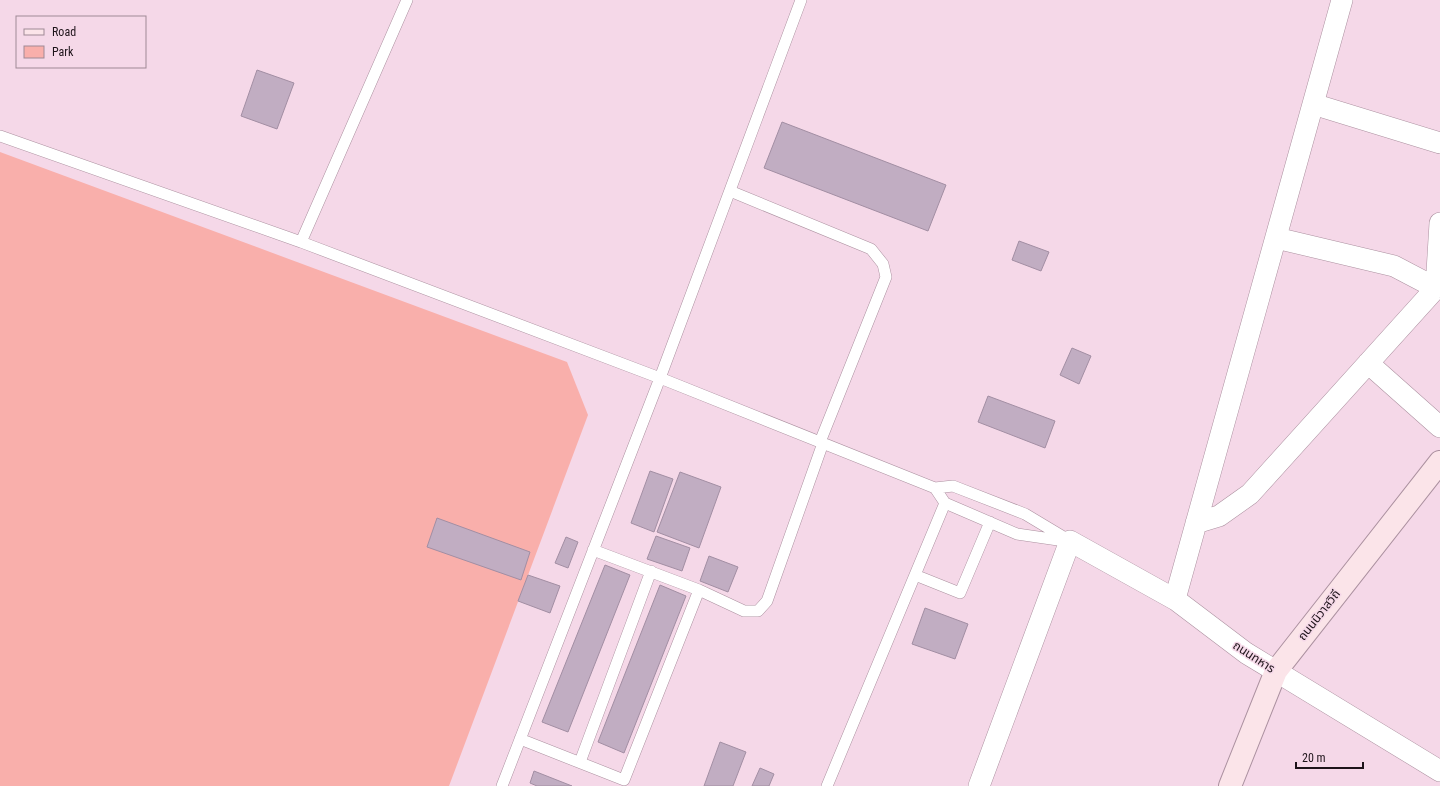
<svg xmlns="http://www.w3.org/2000/svg" width="1440" height="786" viewBox="0 0 1440 786" font-family="'Roboto Condensed','Noto Sans Thai',sans-serif">
<style>
.green{fill:#f9afab}
.building{fill:#c1adc2;stroke:#a28ea3}
.lines{fill:none;stroke-linecap:round;stroke-linejoin:round}
.lane-casing{stroke:#ac91a0;stroke-width:12}
.street-casing{stroke:#ac91a0;stroke-width:22}
.secondary-casing{stroke:#ac91a0;stroke-width:24}
.lane{stroke:#fff;stroke-width:11}
.street{stroke:#fff;stroke-width:21}
.secondary{stroke:#fbe4e9;stroke-width:22}
.labels{text-anchor:middle;dominant-baseline:central;stroke-width:3;stroke-linejoin:round;paint-order:stroke}
.street-label{font-size:12px;fill:#1d1319;stroke:#f5d8e8}
</style>
<rect width="100%" height="100%" fill="#f5d8e8"/>
<path class="green" d="M 0,152 L 567,362 L 588,415 L 449,786 L 0,786 Z"/>
<path class="building" d="M 257,70 L 294,83 L 277,129 L 241,116 Z
M 782,122 L 946,185 L 928,231 L 764,168 Z
M 1019,241 L 1049,252 L 1041,271 L 1012,260 Z
M 1072,348 L 1091,356 L 1079,384 L 1060,375 Z
M 988,396 L 1055,421 L 1045,448 L 978,422 Z
M 650,471 L 673,479 L 654,532 L 631,523 Z
M 680,472 L 721,487 L 699,548 L 657,532 Z
M 437,518 L 530,552 L 521,580 L 427,547 Z
M 656,536 L 690,548 L 682,571 L 647,559 Z
M 566,537 L 578,542 L 568,568 L 555,563 Z
M 709,556 L 738,567 L 728,592 L 700,581 Z
M 605,565 L 630,575 L 568,732 L 542,722 Z
M 528,575 L 560,586 L 550,613 L 518,601 Z
M 660,585 L 686,596 L 624,753 L 598,742 Z
M 925,608 L 968,624 L 955,659 L 912,644 Z
M 720,742 L 746,752 L 733,786 L 704,786 Z
M 760,768 L 774,774 L 769,786 L 752,786 Z
M 534,771 L 572,786 L 537,786 L 530,783 Z"/>
<g class="lines">
<g class="lane-casing">
<path id="lane" d="M 0,136 L 301,242 L 660,378 L 935,488 L 953,486 L 1025,514 L 1070,541
M 730,191 L 871,249 L 883,264 L 886,277 L 820,442
M 301,242 L 407,0
M 935,488 L 945,503 L 1017,534 L 1065,541
M 593,550 L 699,590 L 744,611 L 758,611 L 767,601 L 823,443
M 915,575 L 960,593 L 990,522
M 520,739 L 624,780 L 699,590
M 580,762 L 651,571
M 502,786 L 660,378 L 801,0
M 827,786 L 945,503"/>
</g>
<g class="street-casing">
<path id="street" d="M 1313,104 L 1440,143
M 1436,288 L 1440,223
M 1368,363 L 1440,427
M 1196,523 L 1219,516 L 1250,494 L 1436,288 L 1394,266 L 1276,238
M 1175,599 L 1342,0
M 979,786 L 1070,541 L 1176,600 L 1246,653 L 1440,771"/>
</g>
<g class="secondary-casing">
<path id="secondary" d="M 1230,786 L 1276,671 L 1440,462"/>
</g>
<use href="#lane" class="lane"/>
<use href="#street" class="street"/>
<use href="#secondary" class="secondary"/>
</g>
<g class="labels">
<g class="street-label">
<text transform="translate(1319 615) rotate(-52)">ถนนนิวาสวิถี</text>
<text transform="translate(1254 657) rotate(33)">ถนนทหาร</text>
</g>
</g>
<rect x="16" y="16" width="130" height="52" fill="#f5d8e8" stroke="#9f8995"/>
<rect x="24" y="29" width="20" height="6" fill="#fbe4e9" stroke="#9f8995"/>
<text x="52" y="36" font-size="12" fill="#1d1319">Road</text>
<rect x="24" y="46" width="20" height="12" fill="#f9afab" stroke="#9f8995"/>
<text x="52" y="56" font-size="12" fill="#1d1319">Park</text>
<path d="M1296 762v6h67v-6" fill="none" stroke="#1d1319" stroke-width="2"/>
<text x="1302" y="762" font-size="12" fill="#1d1319" stroke="#f5d8e8" stroke-width="3" paint-order="stroke">20 m</text>
</svg>
